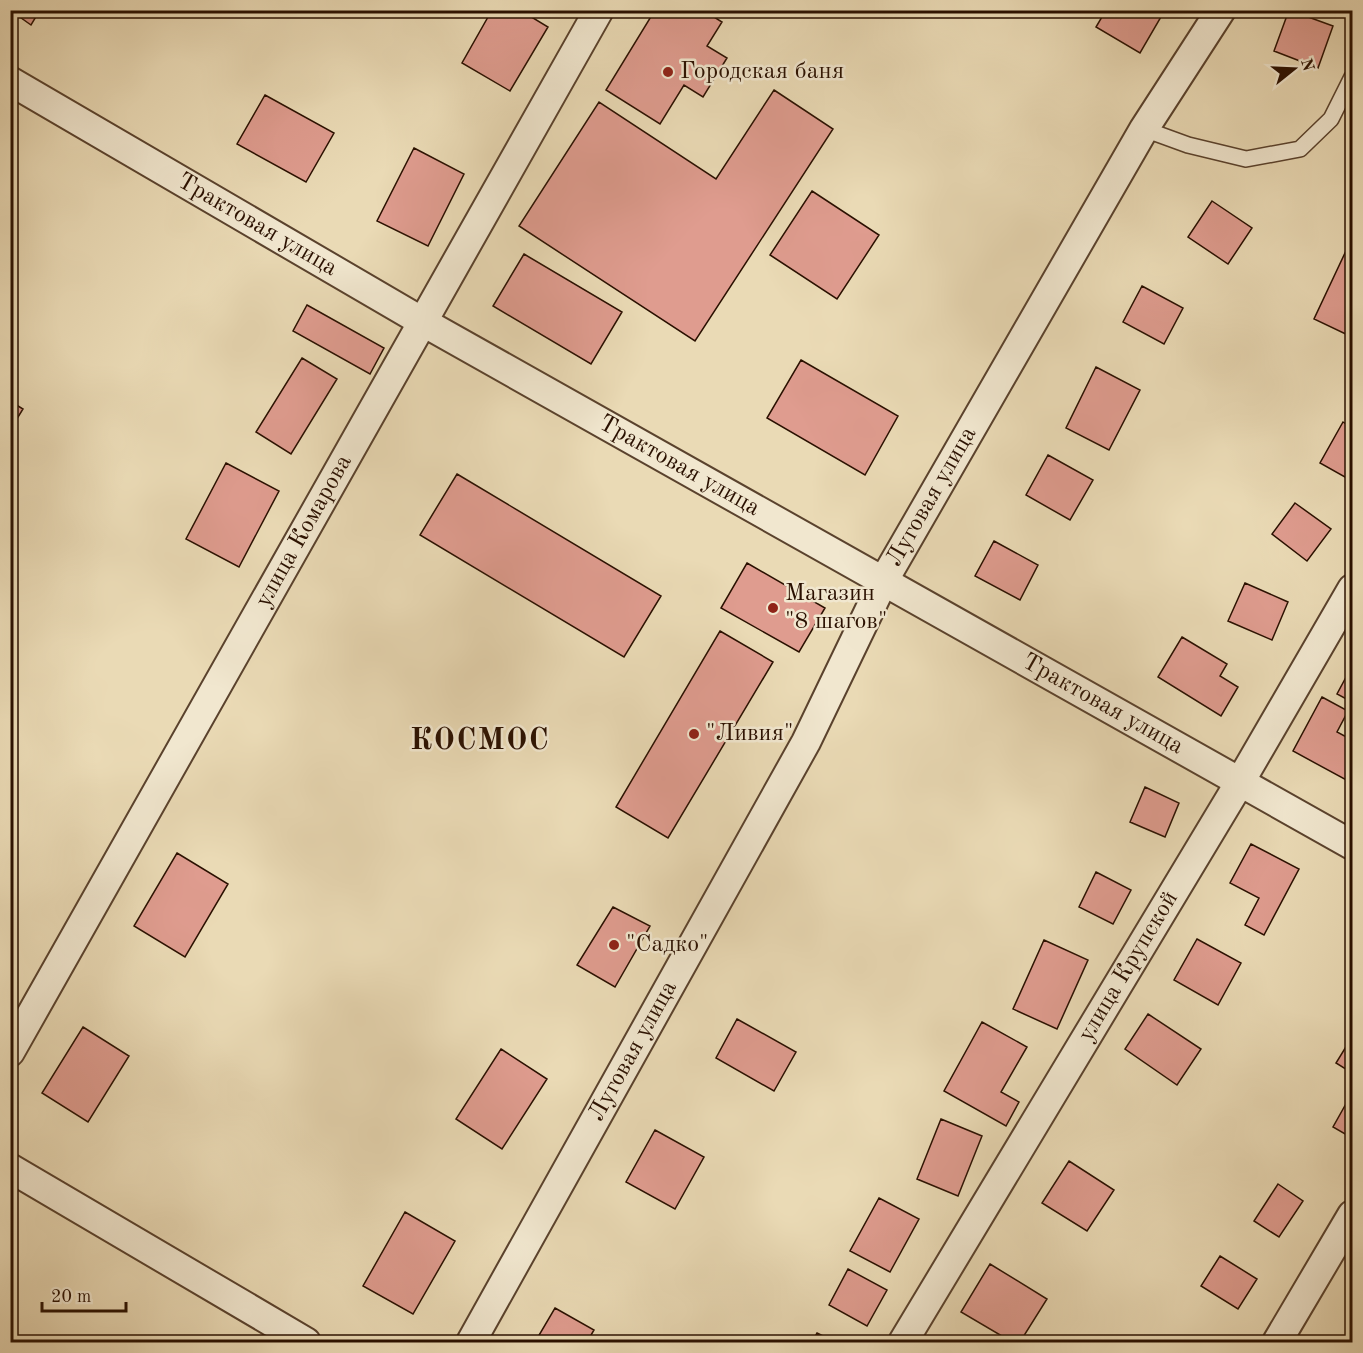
<svg xmlns="http://www.w3.org/2000/svg" width="1363" height="1353" viewBox="0 0 1363 1353" font-family="'Old Standard TT',serif">
<style>
.building{fill:#df9c8f;stroke:#2a1000;stroke-width:1.5}
.lines{fill:none;stroke-linecap:round;stroke-linejoin:round}
.service-casing{stroke:#5a422d;stroke-width:18}
.minor-casing{stroke:#5a422d;stroke-width:32}
.service{stroke:#f1e7cf;stroke-width:15}
.minor{stroke:#f1e7cf;stroke-width:28}
.poi-dot{fill:#8f2418;stroke:#f1e7cf;stroke-width:2}
.labels{text-anchor:middle;dominant-baseline:central;stroke-width:5;stroke-linejoin:round;paint-order:stroke}
.poi-label{font-size:24px;fill:#2a1000;stroke:#f1e7cf;text-anchor:start}
.street-label{font-size:24px;fill:#2a1000;stroke:#f1e7cf}
.district-label{font-size:30px;font-weight:bold;letter-spacing:1.5px;fill:#2a1000;stroke:#f1e7cf}
</style>
<rect width="100%" height="100%" fill="#eadab5"/>
<filter id="stains"><feTurbulence type="fractalNoise" baseFrequency=".00333" numOctaves="4"/><feColorMatrix values="0 0 0 0 .2 0 0 0 0 .09 0 0 0 0 .02 0 0 0 .5 -.17"/></filter>
<radialGradient id="worn" r=".72"><stop offset=".6" stop-color="#630" stop-opacity="0"/><stop offset="1" stop-color="#630" stop-opacity=".3"/></radialGradient>
<path class="building" d="M 10,10 L 40,10 L 31,25 Z
M 492,10 L 520,10 L 548,27 L 510,91 L 462,63 Z
M 655,10 L 703,10 L 722,22 L 707,46 L 727,58 L 703,97 L 684,85 L 660,124 L 606,90 Z
M 1106,10 L 1165,10 L 1140,53 L 1096,27 Z
M 1289,10 L 1333,26 L 1318,68 L 1274,51 Z
M 774,90 L 833,129 L 695,341 L 519,226 L 599,102 L 716,179 Z
M 265,95 L 334,133 L 306,182 L 237,144 Z
M 414,148 L 464,174 L 428,246 L 377,221 Z
M 812,191 L 879,235 L 837,299 L 770,255 Z
M 1212,201 L 1252,228 L 1228,264 L 1188,237 Z
M 1352,238 L 1352,296 L 1350,302 L 1352,303 L 1352,337 L 1314,319 Z
M 524,254 L 622,312 L 591,364 L 493,306 Z
M 1142,286 L 1183,308 L 1164,344 L 1123,322 Z
M 307,305 L 384,348 L 370,374 L 293,331 Z
M 302,358 L 337,379 L 291,454 L 256,432 Z
M 801,360 L 898,416 L 865,475 L 767,418 Z
M 1096,367 L 1140,390 L 1109,450 L 1066,428 Z
M 10,401 L 23,409 L 10,430 Z
M 1343,422 L 1352,428 L 1352,481 L 1320,463 Z
M 1048,455 L 1093,480 L 1070,520 L 1026,495 Z
M 226,463 L 279,491 L 239,567 L 186,539 Z
M 457,474 L 661,596 L 624,657 L 420,535 Z
M 1295,503 L 1331,529 L 1307,561 L 1272,534 Z
M 994,541 L 1038,565 L 1020,600 L 975,576 Z
M 747,563 L 825,608 L 799,652 L 721,608 Z
M 1245,583 L 1288,602 L 1272,640 L 1228,621 Z
M 720,631 L 773,662 L 668,838 L 616,807 Z
M 1182,637 L 1227,664 L 1220,676 L 1238,687 L 1221,716 L 1158,677 Z
M 1352,666 L 1352,702 L 1337,694 Z
M 1322,697 L 1348,711 L 1337,732 L 1352,740 L 1352,777 L 1350,782 L 1293,751 Z
M 1145,787 L 1179,803 L 1165,837 L 1130,822 Z
M 1251,844 L 1299,869 L 1264,935 L 1245,925 L 1259,898 L 1230,883 Z
M 177,853 L 228,884 L 185,957 L 134,926 Z
M 1096,872 L 1131,890 L 1113,924 L 1079,907 Z
M 613,907 L 650,926 L 615,987 L 577,965 Z
M 1197,939 L 1241,963 L 1218,1005 L 1174,980 Z
M 1044,940 L 1088,960 L 1057,1029 L 1013,1009 Z
M 1148,1014 L 1201,1049 L 1177,1085 L 1125,1049 Z
M 737,1019 L 796,1052 L 774,1091 L 716,1058 Z
M 982,1022 L 1027,1047 L 1001,1092 L 1019,1102 L 1006,1126 L 944,1091 Z
M 83,1027 L 129,1056 L 88,1122 L 42,1093 Z
M 1352,1037 L 1352,1073 L 1336,1063 Z
M 501,1049 L 547,1079 L 502,1149 L 456,1119 Z
M 1347,1102 L 1352,1105 L 1352,1138 L 1333,1127 Z
M 941,1119 L 982,1136 L 958,1196 L 917,1179 Z
M 655,1130 L 704,1157 L 675,1209 L 626,1182 Z
M 1069,1161 L 1114,1190 L 1087,1231 L 1042,1203 Z
M 1278,1184 L 1303,1201 L 1279,1237 L 1254,1221 Z
M 879,1198 L 919,1219 L 890,1272 L 850,1251 Z
M 405,1212 L 455,1241 L 413,1314 L 363,1286 Z
M 1220,1256 L 1257,1279 L 1238,1309 L 1201,1286 Z
M 990,1264 L 1047,1299 L 1020,1342 L 1012,1342 L 961,1312 Z
M 848,1269 L 887,1290 L 867,1326 L 829,1305 Z
M 555,1308 L 594,1330 L 587,1342 L 535,1342 Z
M 817,1333 L 835,1342 L 812,1342 Z"/>
<g class="lines">
<g class="service-casing">
<path id="service" d="M 1144,129 L 1188,145 L 1246,159 L 1300,149 L 1331,119 L 1352,77"/>
</g>
<g class="minor-casing">
<g id="minor">
<path id="s1" d="M 10,81 L 423,322 L 1352,845"/>
<path id="s2" d="M 10,1052 L 599,10"/>
<path d="M 10,1168 L 306,1342"/>
<path id="s3" d="M 471,1342 L 806,742 L 884,580 L 1144,129 L 1221,10"/>
<path id="s4" d="M 903,1342 L 1240,782 L 1352,589"/>
<path d="M 1277,1342 L 1352,1215"/>
</g>
</g>
<use href="#service" class="service"/>
<use href="#minor" class="minor"/>
</g>
<g class="poi-dot">
<circle cx="668" cy="72" r="6"/>
<circle cx="773" cy="608" r="6"/>
<circle cx="694" cy="734" r="6"/>
<circle cx="614" cy="945" r="6"/>
</g>
<g class="labels">
<g class="poi-label">
<text x="680" y="72">Городская баня</text>
<text x="785" y="594">Магазин<tspan x="785" dy="28">"8 шагов"</tspan></text>
<text x="706" y="734">"Ливия"</text>
<text x="626" y="945">"Садко"</text>
</g>
<g class="street-label">
<text stroke="none"><textPath href="#s1" startOffset="286">Трактовая улица</textPath></text>
<text stroke="none"><textPath href="#s1" startOffset="772">Трактовая улица</textPath></text>
<text stroke="none"><textPath href="#s3" startOffset="963">Луговая улица</textPath></text>
<text stroke="none"><textPath href="#s2" startOffset="598">улица Комарова</textPath></text>
<text stroke="none"><textPath href="#s1" startOffset="1258">Трактовая улица</textPath></text>
<text stroke="none"><textPath href="#s4" startOffset="438">улица Крупской</textPath></text>
<text stroke="none"><textPath href="#s3" startOffset="333">Луговая улица</textPath></text>
</g>
<g class="district-label">
<text x="480" y="741">КОСМОС</text>
</g>
</g>
<rect width="1363" height="1353" fill="none" stroke="#eadab5" stroke-width="36"/>
<rect x="12" y="12" width="1339" height="1329" fill="none" stroke="#2a1000" stroke-width="3"/>
<rect x="18" y="18" width="1327" height="1317" fill="none" stroke="#2a1000" stroke-width="1.5"/>
<g transform="translate(1294 69) rotate(72)" stroke="#f1e7cf" stroke-width="4.5" paint-order="stroke">
<path d="M0-4.5L10 22L0 15L-10 22Z" fill="#2a1000"/>
<text y="-9" font-size="16" font-weight="bold" text-anchor="middle" fill="#2a1000">N</text>
</g>
<path d="M42 1302v9h84v-9" fill="none" stroke="#2a1000" stroke-width="3"/>
<text x="51" y="1302" font-size="18" fill="#2a1000" stroke="#f1e7cf" stroke-width="4.5" paint-order="stroke">20 m</text>
<rect width="100%" height="100%" filter="url(#stains)"/>
<rect width="100%" height="100%" fill="url(#worn)"/>
</svg>
